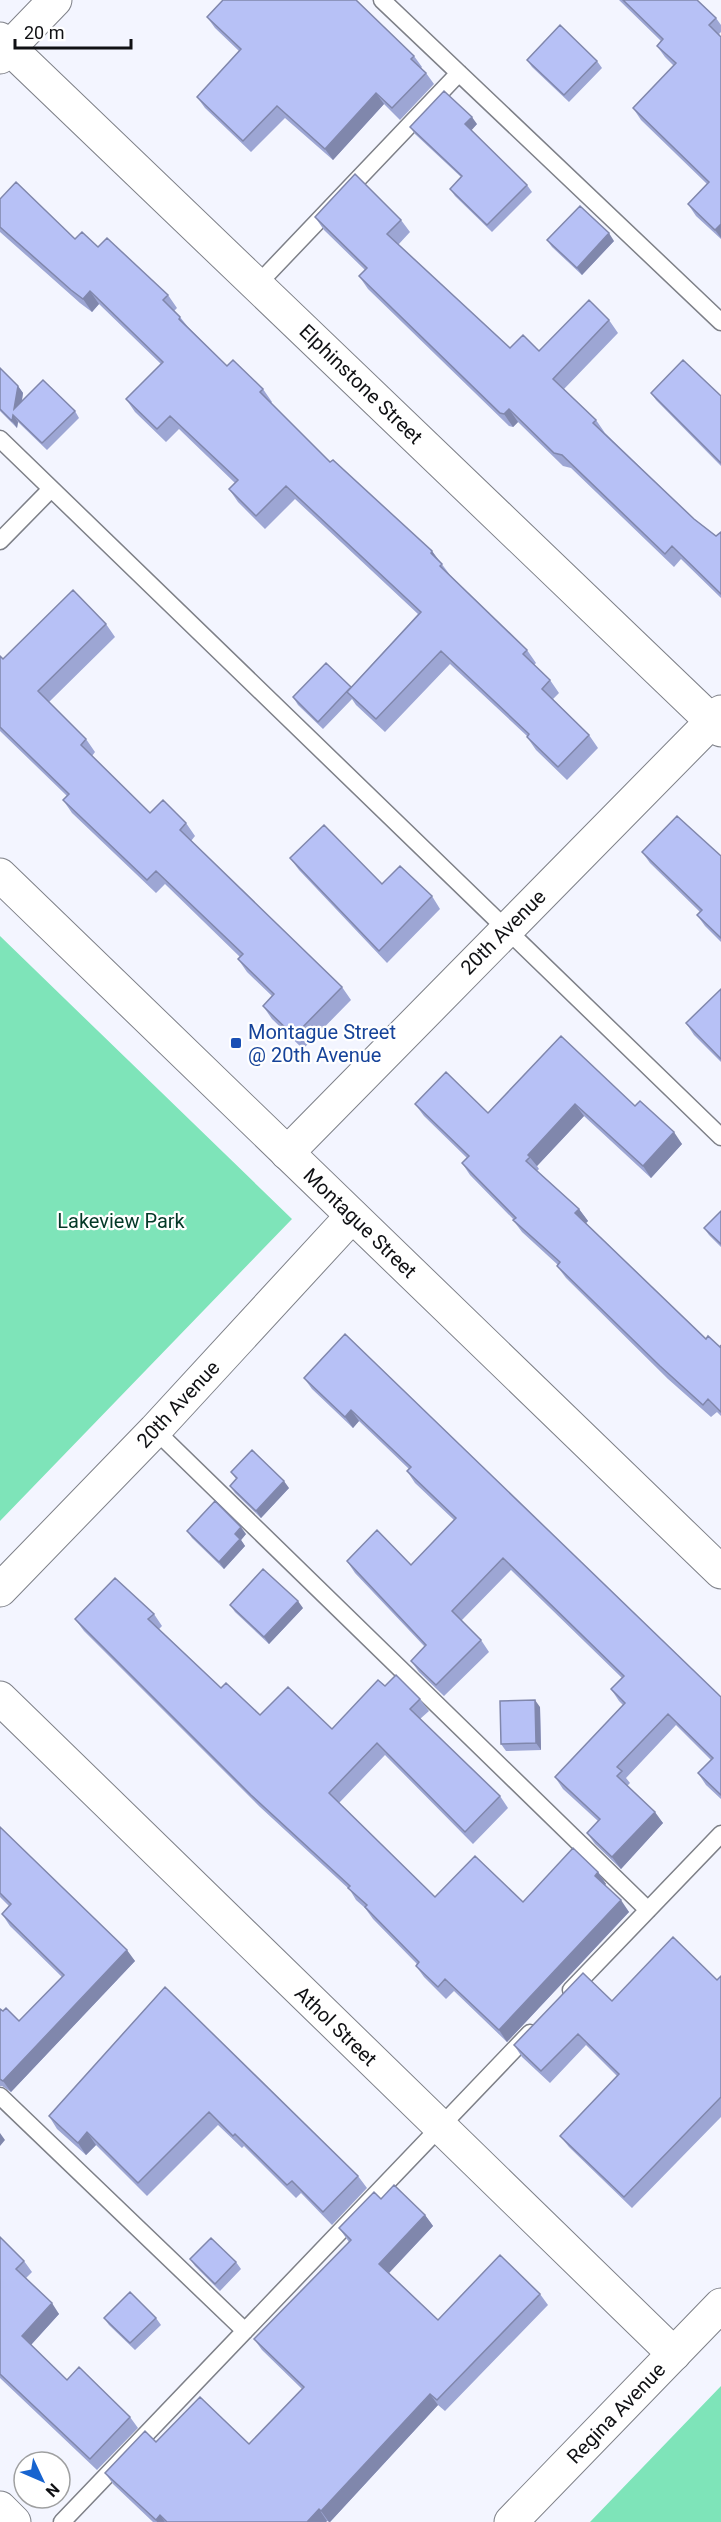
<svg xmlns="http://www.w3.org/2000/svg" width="721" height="2522" viewBox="0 0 721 2522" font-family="Roboto,sans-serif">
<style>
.green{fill:#7ee4b9}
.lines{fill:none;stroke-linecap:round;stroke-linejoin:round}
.service-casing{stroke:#7e8088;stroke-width:19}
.minor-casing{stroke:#7e8088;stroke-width:35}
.tertiary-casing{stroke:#7e8088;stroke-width:35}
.service{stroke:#fff;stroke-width:16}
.minor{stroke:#fff;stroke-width:33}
.tertiary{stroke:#fff;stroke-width:33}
.wall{fill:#9da6d4}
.shaded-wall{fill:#8087ac}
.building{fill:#b7c1f6;stroke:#8087ac;stroke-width:1.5}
.transit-dot{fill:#1a4fb4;stroke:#fff;stroke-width:2}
.labels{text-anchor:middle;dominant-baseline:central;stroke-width:4.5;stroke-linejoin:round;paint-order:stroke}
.street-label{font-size:20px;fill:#101114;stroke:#fff}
.transit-label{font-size:20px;fill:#164399;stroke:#fff;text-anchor:start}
.park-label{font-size:20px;fill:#033927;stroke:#fff}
</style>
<rect width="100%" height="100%" fill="#f3f5ff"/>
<path class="green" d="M 0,936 L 292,1219 L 0,1521 Z
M 721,2386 L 721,2522 L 590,2522 Z"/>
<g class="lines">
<g class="service-casing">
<path id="service" d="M 382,0 L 721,322
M 257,285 L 459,73
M 0,439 L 721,1137
M 0,541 L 51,489
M 155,1430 L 648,1910
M 571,1990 L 721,1834
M 0,2096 L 245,2331
M 62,2522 L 530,2033"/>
</g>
<g class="minor-casing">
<path id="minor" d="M 0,39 L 721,730
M 0,57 L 55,0
M 287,1153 L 721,712
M 0,1590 L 155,1430 L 352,1216
M 0,1698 L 674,2354
M 0,2508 L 14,2522"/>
</g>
<g class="tertiary-casing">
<path id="tertiary" d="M 0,875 L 721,1572
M 511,2522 L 721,2305"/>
</g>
<use href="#service" class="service"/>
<use href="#minor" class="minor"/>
<use href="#tertiary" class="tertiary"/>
</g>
<path class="wall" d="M 619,0 L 697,0 L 716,18 L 721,25 L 721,32 L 719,34 L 721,37 L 721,239 L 696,216 L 688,204 L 707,184 L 641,120 L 633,108 L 674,66 L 665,57 L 657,46 L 661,41 Z
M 207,17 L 414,56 L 422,67 L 421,68 L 426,73 L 434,84 L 400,120 L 384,104 L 333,160 L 285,118 L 251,152 L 205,108 L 197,97 L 239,51 L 215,28 Z
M 527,60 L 597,61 L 602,68 L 569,102 L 532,67 Z
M 477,124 L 471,130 L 527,185 L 532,192 L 492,232 L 455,196 L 450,189 L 461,177 L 415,134 L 410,127 Z
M 0,199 L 75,239 L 98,247 L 168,295 L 177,308 L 174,311 L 180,317 L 188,327 L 227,366 L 263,389 L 272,402 L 271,403 L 330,462 L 432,551 L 450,575 L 527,650 L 536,663 L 534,665 L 550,680 L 559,693 L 553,699 L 589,735 L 598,748 L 567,780 L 536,750 L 527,737 L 527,736 L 450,664 L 385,732 L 356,705 L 352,699 L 323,729 L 298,705 L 293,697 L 351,687 L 418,614 L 295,499 L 265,529 L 238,502 L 229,489 L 235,483 L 179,429 L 166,442 L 135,412 L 126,399 L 161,364 L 99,304 L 92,312 L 80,303 L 0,232 Z
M 315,217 L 401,220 L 410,232 L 398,245 L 510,348 L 539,351 L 609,320 L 618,333 L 564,389 L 596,420 L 605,433 L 694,519 L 716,536 L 721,532 L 721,598 L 681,559 L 674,567 L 571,468 L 563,466 L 518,422 L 513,427 L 509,426 L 368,289 L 359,276 L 365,270 L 324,230 Z
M 547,240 L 614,241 L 582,275 L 552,247 Z
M 0,368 L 18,386 L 23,393 L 22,401 L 75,411 L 79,418 L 47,450 L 18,422 L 17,428 L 0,411 Z
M 651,393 L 721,396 L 721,466 L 656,400 Z
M 106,624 L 115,637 L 49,702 L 86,739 L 95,752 L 92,756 L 150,813 L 186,823 L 195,836 L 191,841 L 342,987 L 351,1000 L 303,1049 L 272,1019 L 263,1006 L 272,996 L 247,972 L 238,959 L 240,957 L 165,884 L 156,893 L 72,813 L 63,800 L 67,796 L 0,731 L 0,656 L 3,659 Z
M 642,852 L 721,856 L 721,942 L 705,926 L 697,915 L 700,912 L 650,863 Z
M 290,858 L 382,884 L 432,896 L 440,909 L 387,963 L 299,870 Z
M 721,989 L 721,1062 L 694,1035 L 686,1023 Z
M 561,1036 L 635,1106 L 682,1144 L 651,1178 L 584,1116 L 537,1166 L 539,1169 L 537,1171 L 579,1209 L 588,1221 L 586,1223 L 706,1339 L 720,1347 L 721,1345 L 721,1416 L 717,1412 L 711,1417 L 668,1379 L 566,1278 L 557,1266 L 558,1265 L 522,1232 L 513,1220 L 514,1220 L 470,1175 L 462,1163 L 467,1158 L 424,1116 L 415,1104 L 488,1113 Z
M 721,1211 L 721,1247 L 709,1235 L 704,1228 Z
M 345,1334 L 721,1697 L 721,1799 L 706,1785 L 698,1773 L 711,1760 L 676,1725 L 626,1778 L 630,1783 L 627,1786 L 663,1823 L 621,1869 L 595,1844 L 587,1833 L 598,1821 L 563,1789 L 555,1777 L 623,1705 L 619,1701 L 611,1689 L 622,1678 L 511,1570 L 461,1621 L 481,1640 L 489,1652 L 444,1696 L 419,1672 L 411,1661 L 425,1647 L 355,1573 L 347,1561 L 411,1565 L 454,1520 L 415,1483 L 407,1471 L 409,1469 L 359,1421 L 353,1428 L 312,1389 L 304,1378 Z
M 231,1472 L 289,1488 L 261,1518 L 235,1493 L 230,1486 L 236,1479 Z
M 187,1531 L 246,1534 L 241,1540 L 245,1546 L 224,1569 L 192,1538 Z
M 230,1605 L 303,1608 L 269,1644 L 235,1612 Z
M 154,1614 L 162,1626 L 159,1629 L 221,1688 L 260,1715 L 332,1729 L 385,1686 L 420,1699 L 429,1711 L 420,1719 L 500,1796 L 508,1808 L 473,1844 L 385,1755 L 339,1803 L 435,1897 L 523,1902 L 598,1872 L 606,1884 L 605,1885 L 629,1912 L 507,2042 L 454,1991 L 446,1999 L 424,1977 L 416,1966 L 417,1964 L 373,1919 L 365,1908 L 356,1900 L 350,1890 L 260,1807 L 84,1631 L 75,1619 Z
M 540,1707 L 541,1750 L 506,1751 L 501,1744 Z
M 0,1827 L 135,1961 L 11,2092 L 2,2086 L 0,2086 L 0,2009 L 19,2021 L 62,1977 L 10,1926 L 2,1914 L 9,1906 L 0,1897 Z
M 721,1976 L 721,2117 L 632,2208 L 569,2147 L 560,2136 L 617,2076 L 586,2045 L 550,2083 L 522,2057 L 514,2045 L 612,2001 L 717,1980 Z
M 165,1987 L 358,2176 L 367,2188 L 332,2225 L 301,2193 L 296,2198 L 244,2146 L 242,2148 L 218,2125 L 147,2196 L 96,2145 L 86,2155 L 57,2129 L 49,2116 Z
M 381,2199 L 425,2215 L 433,2226 L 389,2273 L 438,2320 L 540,2294 L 548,2305 L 445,2411 L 438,2405 L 330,2522 L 327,2521 L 326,2522 L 153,2522 L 113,2484 L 105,2473 L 156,2442 L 249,2444 L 302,2389 L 262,2350 L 254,2339 L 349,2242 L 339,2228 Z
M 0,2237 L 24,2261 L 32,2272 L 26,2278 L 59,2314 L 31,2345 L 67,2380 L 130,2417 L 138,2428 L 97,2470 L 0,2378 Z
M 190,2259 L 236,2262 L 241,2269 L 220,2291 L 195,2266 Z
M 104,2318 L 156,2318 L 161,2325 L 135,2350 L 109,2325 Z"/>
<path class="shaded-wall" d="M 376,93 L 384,104 L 333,160 L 325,149 Z
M 472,117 L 477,124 L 470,132 L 465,124 Z
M 721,224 L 721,238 L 715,230 Z
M 609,233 L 614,241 L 582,275 L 577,268 Z
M 90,291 L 99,304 L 92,312 L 83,299 Z
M 18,386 L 23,393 L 19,416 L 14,409 Z
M 509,409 L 518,422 L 513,427 L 504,414 Z
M 13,415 L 18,422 L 17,428 L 12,421 Z
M 432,551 L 441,564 L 431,553 Z
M 575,1104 L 584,1116 L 537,1166 L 528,1155 Z
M 674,1132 L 682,1144 L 651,1178 L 643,1166 Z
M 579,1209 L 588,1221 L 584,1225 L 575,1213 Z
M 351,1410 L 359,1421 L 353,1428 L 345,1417 Z
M 284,1481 L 289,1488 L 261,1518 L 256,1511 Z
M 241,1527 L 246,1534 L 241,1540 L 245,1546 L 224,1569 L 219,1562 L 235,1534 Z
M 298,1601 L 303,1608 L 269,1644 L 264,1637 Z
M 535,1700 L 540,1707 L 541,1750 L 536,1743 Z
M 655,1812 L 663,1823 L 621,1869 L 612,1857 Z
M 598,1872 L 606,1884 L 603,1887 L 595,1876 Z
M 621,1900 L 629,1912 L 507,2042 L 499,2030 Z
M 127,1950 L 135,1961 L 11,2092 L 3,2081 Z
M 87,2132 L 96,2145 L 86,2155 L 78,2143 Z
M 0,2133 L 5,2140 L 0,2146 Z
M 425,2215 L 433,2226 L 387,2275 L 379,2264 Z
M 52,2303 L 59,2314 L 29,2347 L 22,2336 Z
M 430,2394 L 438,2405 L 330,2522 L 329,2522 L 321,2511 Z
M 319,2509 L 327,2521 L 326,2522 L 307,2522 Z
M 160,2515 L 165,2522 L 157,2522 L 156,2520 Z"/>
<path class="building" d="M 223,0 L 356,0 L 414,56 L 411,59 L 426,73 L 392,108 L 376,93 L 325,149 L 277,106 L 243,141 L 197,97 L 241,49 L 207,17 Z
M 623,0 L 697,0 L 716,18 L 709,25 L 721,37 L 721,224 L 715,230 L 688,204 L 709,182 L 633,108 L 676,63 L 657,46 L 663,39 Z
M 560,25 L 597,61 L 564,95 L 527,60 Z
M 444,91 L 472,117 L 465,124 L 527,185 L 487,225 L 450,189 L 462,176 L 410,127 Z
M 355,174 L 401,220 L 387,234 L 510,348 L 523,335 L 539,351 L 589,300 L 609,320 L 553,379 L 596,420 L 593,423 L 694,519 L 716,536 L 721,532 L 721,594 L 672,546 L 665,554 L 562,455 L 554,453 L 509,409 L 504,414 L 500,413 L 359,276 L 367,268 L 315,217 Z
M 16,182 L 75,239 L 82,232 L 98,247 L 107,238 L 168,295 L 163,300 L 180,317 L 179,319 L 227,366 L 233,360 L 263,389 L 260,392 L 330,462 L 333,460 L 432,551 L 431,553 L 442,564 L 440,566 L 527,650 L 523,654 L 550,680 L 542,689 L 589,735 L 558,767 L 527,737 L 529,734 L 441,651 L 376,719 L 347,692 L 421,612 L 286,486 L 256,516 L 229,489 L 238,480 L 170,416 L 157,429 L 126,399 L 163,362 L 90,291 L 83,299 L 71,290 L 0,227 L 0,199 Z
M 580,206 L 609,233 L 577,268 L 547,240 Z
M 683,360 L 721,396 L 721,463 L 651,393 Z
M 0,368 L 18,386 L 14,409 L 43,380 L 75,411 L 42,443 L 13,415 L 12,421 L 0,409 Z
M 73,590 L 106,624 L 38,691 L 86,739 L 81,745 L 150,813 L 163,800 L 186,823 L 180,830 L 342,987 L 294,1036 L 263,1006 L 274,994 L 238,959 L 243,954 L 156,871 L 147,880 L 63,800 L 69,794 L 0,727 L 0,656 L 3,659 Z
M 326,663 L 351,687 L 318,722 L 293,697 Z
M 677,816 L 721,856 L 721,938 L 697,915 L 702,910 L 642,852 Z
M 324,825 L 382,884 L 400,866 L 432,896 L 379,951 L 290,858 Z
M 721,989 L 721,1059 L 686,1023 Z
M 561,1036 L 635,1106 L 640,1101 L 674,1132 L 643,1166 L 575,1104 L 528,1155 L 530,1157 L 526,1161 L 579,1209 L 575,1213 L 706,1339 L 708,1336 L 720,1347 L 721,1345 L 721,1412 L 708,1399 L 703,1405 L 660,1366 L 557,1266 L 560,1262 L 513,1220 L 516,1218 L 462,1163 L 469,1156 L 415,1104 L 446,1072 L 488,1113 Z
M 721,1211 L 721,1244 L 704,1228 Z
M 345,1334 L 721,1697 L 721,1795 L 698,1773 L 713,1758 L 668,1714 L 617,1767 L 622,1771 L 617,1776 L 655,1812 L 612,1857 L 587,1833 L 600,1819 L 555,1777 L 625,1703 L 611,1689 L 624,1676 L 503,1558 L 452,1611 L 481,1640 L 436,1685 L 411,1661 L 426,1645 L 347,1561 L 377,1530 L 411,1565 L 456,1518 L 407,1471 L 411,1467 L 351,1410 L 345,1417 L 304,1378 Z
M 252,1450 L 284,1481 L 256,1511 L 230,1486 L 237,1478 L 231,1472 Z
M 215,1501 L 241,1527 L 235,1534 L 240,1539 L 219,1562 L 187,1531 Z
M 263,1569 L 298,1601 L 264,1637 L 230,1605 Z
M 115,1578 L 154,1614 L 148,1619 L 221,1688 L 226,1683 L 260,1715 L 288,1687 L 332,1729 L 378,1680 L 385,1686 L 396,1675 L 420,1699 L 410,1709 L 500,1796 L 465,1832 L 377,1743 L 329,1793 L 435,1897 L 475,1856 L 523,1902 L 573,1848 L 598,1872 L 595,1876 L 621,1900 L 499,2030 L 445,1979 L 438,1987 L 416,1966 L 419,1962 L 365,1907 L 367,1905 L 348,1888 L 350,1886 L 251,1795 L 75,1619 Z
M 535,1700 L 536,1743 L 501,1744 L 500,1701 Z
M 0,1827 L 127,1950 L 3,2081 L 0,2079 L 0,2009 L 3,2011 L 6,2008 L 19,2021 L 64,1975 L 2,1914 L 11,1904 L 0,1893 Z
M 673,1937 L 717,1980 L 721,1976 L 721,2097 L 624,2197 L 560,2136 L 619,2074 L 578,2034 L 541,2071 L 514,2045 L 583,1973 L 612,2001 Z
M 165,1987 L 358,2176 L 323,2212 L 292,2181 L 287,2185 L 235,2134 L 233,2136 L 209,2112 L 138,2183 L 87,2132 L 78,2143 L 49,2116 Z
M 394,2185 L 425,2215 L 379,2264 L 438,2320 L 500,2255 L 540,2294 L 437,2400 L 430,2394 L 321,2511 L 319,2509 L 307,2522 L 167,2522 L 160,2515 L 156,2520 L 105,2473 L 145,2431 L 156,2442 L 200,2397 L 249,2444 L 304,2387 L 254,2339 L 351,2240 L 339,2228 L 374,2192 L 381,2199 Z
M 0,2237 L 24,2261 L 16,2269 L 52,2303 L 22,2336 L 67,2380 L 79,2367 L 130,2417 L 90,2459 L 0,2374 Z
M 211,2238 L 236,2262 L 215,2284 L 190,2259 Z
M 130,2292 L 156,2318 L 130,2343 L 104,2318 Z"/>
<rect class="transit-dot" x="230" y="1037" width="12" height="12" rx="3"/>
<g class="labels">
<g class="street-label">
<text transform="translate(361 384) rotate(44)">Elphinstone Street</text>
<text transform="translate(503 932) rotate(-45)">20th Avenue</text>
<text transform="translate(360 1223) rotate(44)">Montague Street</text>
<text transform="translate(178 1404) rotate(-47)">20th Avenue</text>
<text transform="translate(336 2026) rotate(44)">Athol Street</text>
<text transform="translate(616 2413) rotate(-46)">Regina Avenue</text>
</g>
<g class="transit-label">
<text x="248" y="1032">Montague Street<tspan x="248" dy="23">@ 20th Avenue</tspan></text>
</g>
<g class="park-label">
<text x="121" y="1221">Lakeview Park</text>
</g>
</g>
<g transform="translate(42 2480) rotate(134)"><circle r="28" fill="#ffffff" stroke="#9fa0a1" stroke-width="1.5"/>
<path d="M0-4.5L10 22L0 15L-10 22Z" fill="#1864cf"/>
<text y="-9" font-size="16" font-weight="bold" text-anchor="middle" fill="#101114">N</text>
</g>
<path d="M15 39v9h116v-9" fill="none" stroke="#101114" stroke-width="3"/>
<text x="24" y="39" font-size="18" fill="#101114" stroke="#ffffff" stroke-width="4.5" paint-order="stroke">20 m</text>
</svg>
